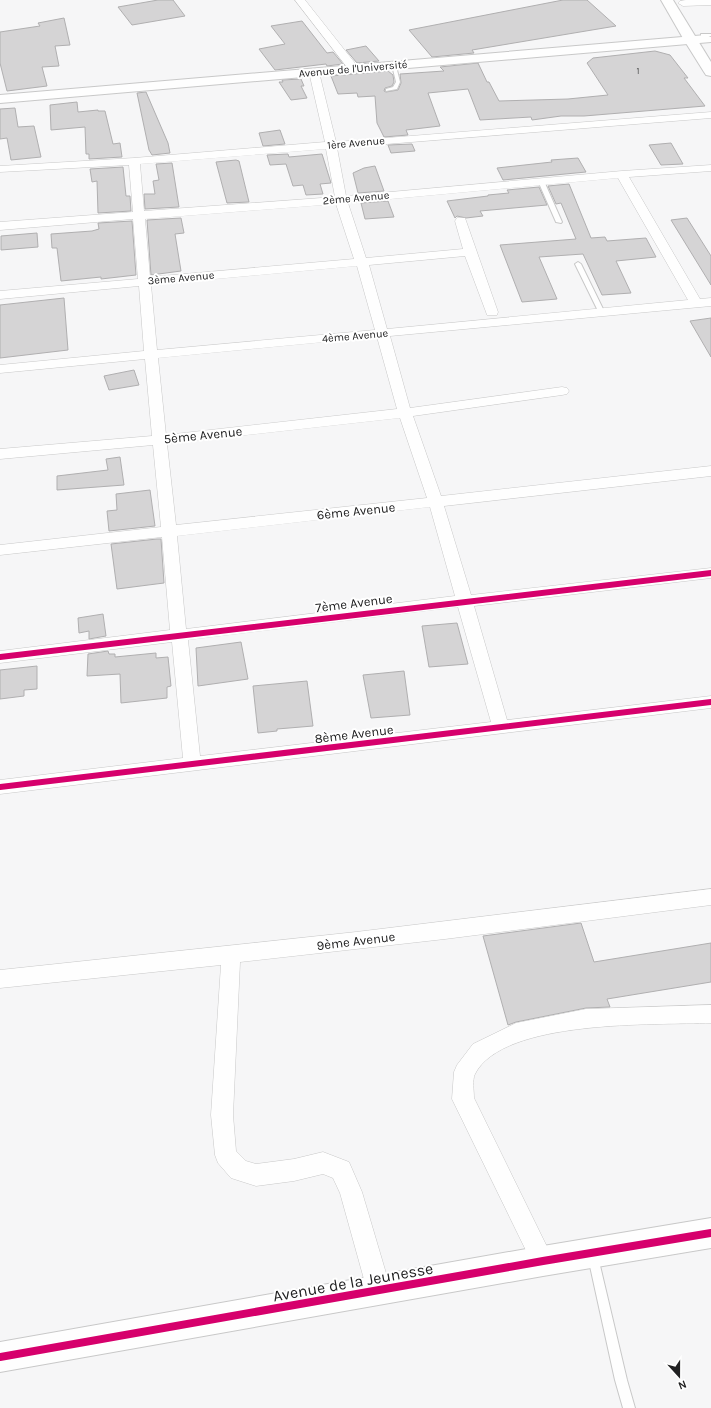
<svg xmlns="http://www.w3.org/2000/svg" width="711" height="1408" viewBox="0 0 711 1408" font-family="Karla,sans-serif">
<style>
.building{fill:#d5d4d5;stroke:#b0afb0}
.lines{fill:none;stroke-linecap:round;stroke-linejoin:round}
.lane-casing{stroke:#c8c8c8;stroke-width:2}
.street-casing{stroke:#c8c8c8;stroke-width:1}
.secondary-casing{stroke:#c8c8c8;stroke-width:2}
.highway-casing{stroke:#c8c8c8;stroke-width:2}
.lane{fill:#fefefe;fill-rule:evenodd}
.street{fill:#fefefe;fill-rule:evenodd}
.secondary{fill:#fefefe;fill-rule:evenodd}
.highway{fill:#fefefe;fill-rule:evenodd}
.cycleway-far1-casing{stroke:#fff;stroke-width:8}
.cycleway-casing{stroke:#fff;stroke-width:10}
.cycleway-far1{stroke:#d6006c;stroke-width:6}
.cycleway{stroke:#d6006c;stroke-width:8}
.labels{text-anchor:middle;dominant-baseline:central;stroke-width:4;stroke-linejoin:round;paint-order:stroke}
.far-number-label{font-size:9px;fill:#4e4e4f}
.far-street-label{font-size:11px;fill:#212122;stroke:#fff}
.street-label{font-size:13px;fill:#212122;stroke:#fff}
.near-street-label{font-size:16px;fill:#212122;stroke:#fff}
</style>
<rect width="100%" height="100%" fill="#f6f6f7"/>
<path class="building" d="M 158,0 L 173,0 L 185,16 L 132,25 L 118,7 Z
M 563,0 L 587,0 L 616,26 L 472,50 L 474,53 L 432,57 L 409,30 Z
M 64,18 L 70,45 L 55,46 L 59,66 L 42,67 L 47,86 L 7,91 L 0,63 L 0,32 L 40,26 L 38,23 Z
M 302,21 L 327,53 L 333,52 L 343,64 L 327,66 L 326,64 L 275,70 L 259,49 L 285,44 L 271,26 Z
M 366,46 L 379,61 L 357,63 L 346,50 Z
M 655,51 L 670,55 L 688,78 L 684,78 L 705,106 L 584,116 L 561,116 L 532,120 L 531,117 L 480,120 L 468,89 L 428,93 L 440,126 L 406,130 L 408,135 L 384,137 L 377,123 L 375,96 L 358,97 L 357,93 L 338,94 L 331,76 L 388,71 L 393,75 L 394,82 L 392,86 L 385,88 L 384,91 L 386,92 L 398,90 L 401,83 L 400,74 L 444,71 L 440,67 L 478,63 L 487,82 L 489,82 L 499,101 L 568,99 L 608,95 L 587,63 L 593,58 Z
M 301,79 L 304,86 L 301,86 L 307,98 L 291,100 L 279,82 L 283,82 L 282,80 Z
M 146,92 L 168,143 L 170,153 L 152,155 L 149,150 L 137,93 Z
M 77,102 L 78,112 L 98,110 L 98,111 L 105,111 L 113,144 L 120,143 L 122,157 L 89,159 L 89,154 L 86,154 L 85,127 L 51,130 L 50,105 Z
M 15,108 L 18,127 L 34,126 L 41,157 L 11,160 L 7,138 L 0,139 L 0,109 Z
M 280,130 L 285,144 L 263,146 L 259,133 Z
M 671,143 L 683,164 L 661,165 L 649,145 Z
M 412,144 L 415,151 L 391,153 L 388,145 Z
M 288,154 L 289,157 L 322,154 L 331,183 L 320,184 L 323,194 L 306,195 L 303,185 L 293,186 L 286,164 L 270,165 L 267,155 Z
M 578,158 L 586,172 L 503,180 L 497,168 L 552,162 L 551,160 Z
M 236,160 L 239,161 L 249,202 L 227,203 L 216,162 Z
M 172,163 L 179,207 L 145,209 L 144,194 L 155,194 L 153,181 L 159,180 L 156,164 Z
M 375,166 L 384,191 L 358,193 L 353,173 L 364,168 Z
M 123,167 L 126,196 L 130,196 L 131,211 L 98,213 L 97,181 L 92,182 L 90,169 Z
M 569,184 L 591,238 L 605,237 L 607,241 L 646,238 L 656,257 L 616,261 L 631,293 L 602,295 L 583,254 L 539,257 L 557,299 L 522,302 L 500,245 L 576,239 L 561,203 L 556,204 L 548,186 Z
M 539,187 L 547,205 L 480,211 L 483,216 L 466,218 L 457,216 L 455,218 L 447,201 L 488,196 L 488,195 L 509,193 L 507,190 Z
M 388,201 L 394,217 L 365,219 L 361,203 Z
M 181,218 L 184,233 L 175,234 L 181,271 L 151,275 L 147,220 Z
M 687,218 L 711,256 L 711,285 L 671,220 Z
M 132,221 L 136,275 L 101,279 L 101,277 L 61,281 L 57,248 L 52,248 L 51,234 L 92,231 L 99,229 L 98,223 Z
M 37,233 L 38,247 L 1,250 L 1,236 Z
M 64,298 L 68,350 L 0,358 L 0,305 Z
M 711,318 L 711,357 L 690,321 Z
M 134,370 L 139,385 L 109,390 L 104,376 Z
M 120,457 L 124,485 L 57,490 L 57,476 L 108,470 L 106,459 Z
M 150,490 L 155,526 L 109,531 L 107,511 L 117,510 L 116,494 Z
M 157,539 L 161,539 L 164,583 L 117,589 L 111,544 Z
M 103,614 L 106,636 L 89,639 L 89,631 L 79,633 L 78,618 Z
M 457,623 L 468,664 L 429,667 L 422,626 Z
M 241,642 L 248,679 L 198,686 L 196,648 Z
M 108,651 L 109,654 L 115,654 L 115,657 L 156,653 L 156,658 L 168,657 L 171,686 L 167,687 L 167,698 L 121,703 L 120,674 L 87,676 L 88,654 Z
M 37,666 L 37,689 L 24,690 L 24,696 L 0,699 L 0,670 Z
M 404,671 L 410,715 L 371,718 L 363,675 Z
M 307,681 L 313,726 L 277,729 L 277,731 L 258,733 L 253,686 Z
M 581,923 L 594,962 L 711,943 L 711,982 L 607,999 L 610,1007 L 586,1008 L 516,1022 L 508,1025 L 483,936 Z"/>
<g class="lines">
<g class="lane-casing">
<path id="lane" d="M 701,34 L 711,34 L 711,36 L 701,36 Z
M 392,65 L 396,66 L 400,82 L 397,89 L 386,91 L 386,89 L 393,87 L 396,82 Z
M 539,180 L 544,181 L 562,222 L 561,223 L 556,222 L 538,181 Z
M 578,262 L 581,264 L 605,313 L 604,314 L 600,314 L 599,313 L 575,264 Z
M 593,1252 L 597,1253 L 598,1257 L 627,1380 L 635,1408 L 623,1408 L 615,1380 L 588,1257 L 589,1253 Z"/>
</g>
<g class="street-casing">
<path id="street" d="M 295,0 L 305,0 L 358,67 L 359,69 L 358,71 L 350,71 Z
M 686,0 L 711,0 L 711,5 L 683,6 L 678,3 L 680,1 Z
M 314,69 L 319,72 L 336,142 L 711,112 L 711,118 L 337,148 L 346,196 L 622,171 L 711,165 L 711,171 L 629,177 L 700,299 L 711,298 L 711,306 L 390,336 L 410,408 L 562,387 L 567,388 L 569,391 L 567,394 L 562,395 L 413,416 L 441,496 L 711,466 L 711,476 L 444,506 L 471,595 L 711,568 L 711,578 L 474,606 L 507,720 L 711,696 L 711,708 L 0,794 L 0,780 L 183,758 L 172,642 L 0,663 L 0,651 L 170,630 L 162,537 L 0,555 L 0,545 L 161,527 L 153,445 L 0,459 L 0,449 L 152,436 L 145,359 L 0,373 L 0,365 L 144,351 L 139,286 L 0,299 L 0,291 L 138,279 L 133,219 L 0,230 L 0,222 L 133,212 L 129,165 L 0,172 L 0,166 L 134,158 L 325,142 L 309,72 ZM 326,149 L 335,197 L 144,211 L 140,164 ZM 618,178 L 688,300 L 387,329 L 369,265 L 465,256 L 486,312 L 487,315 L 497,315 L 498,312 L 465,218 L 457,218 L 455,221 L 463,249 L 366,258 L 348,203 ZM 336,204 L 354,259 L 150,277 L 145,219 ZM 357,266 L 375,330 L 157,350 L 151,285 ZM 377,337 L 397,409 L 166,435 L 158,358 ZM 400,418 L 427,498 L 176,525 L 167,444 ZM 430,507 L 455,596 L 186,629 L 177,536 ZM 458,607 L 491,722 L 200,756 L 188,640 Z
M 711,889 L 711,905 L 445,939 L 240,962 L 233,1115 L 236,1151 L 246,1161 L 256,1164 L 294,1159 L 323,1152 L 349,1162 L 362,1192 L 391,1290 L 387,1298 L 379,1302 L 371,1298 L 367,1290 L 340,1193 L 333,1178 L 323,1174 L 294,1181 L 256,1186 L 231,1178 L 218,1163 L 215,1155 L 211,1115 L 221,965 L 0,988 L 0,970 L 356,932 Z
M 711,1005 L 711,1023 C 656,1025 503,1019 475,1074 C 472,1080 474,1091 474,1098 L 554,1261 L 551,1269 L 543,1272 L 535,1269 L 452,1099 L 454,1072 L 457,1065 L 473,1044 L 516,1023 L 586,1009 Z"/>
</g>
<g class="secondary-casing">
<path id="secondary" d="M 706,35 L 711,37 L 711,42 L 0,103 L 0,95 Z
M 711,1218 L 711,1248 L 543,1276 L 0,1372 L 0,1342 L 543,1246 Z"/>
</g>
<g class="highway-casing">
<path id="highway" d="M 661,0 L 673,0 L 711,62 L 711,76 L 706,75 L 704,72 L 684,40 Z"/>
</g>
<use href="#lane" class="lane"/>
<use href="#street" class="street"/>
<use href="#secondary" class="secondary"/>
<use href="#highway" class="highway"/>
<g class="cycleway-far1-casing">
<path id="cycleway-far1" d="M 0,657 L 711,573
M 0,787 L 711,702"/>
</g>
<g class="cycleway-casing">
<path id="cycleway" d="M 0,1357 L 543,1261 L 711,1233"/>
</g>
<use href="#cycleway-far1" class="cycleway-far1"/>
<use href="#cycleway" class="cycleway"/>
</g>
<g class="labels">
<g class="far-number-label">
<text x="638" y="71">1</text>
</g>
<g class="far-street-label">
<text transform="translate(353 69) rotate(-5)">Avenue de l'Université</text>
<text transform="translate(356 143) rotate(-5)">1ère Avenue</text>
<text transform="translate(356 198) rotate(-5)">2ème Avenue</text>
<text transform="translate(181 278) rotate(-5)">3ème Avenue</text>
<text transform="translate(355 336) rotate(-5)">4ème Avenue</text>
</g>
<g class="street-label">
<text transform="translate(203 435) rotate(-6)">5ème Avenue</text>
<text transform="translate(356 511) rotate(-6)">6ème Avenue</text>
<text transform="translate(354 603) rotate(-7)">7ème Avenue</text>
<text transform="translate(354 734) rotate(-7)">8ème Avenue</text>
<text transform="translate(356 941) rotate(-7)">9ème Avenue</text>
</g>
<g class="near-street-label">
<text transform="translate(353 1282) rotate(-10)">Avenue de la Jeunesse</text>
</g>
</g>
<g transform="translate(679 1376) rotate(159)" stroke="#ffffff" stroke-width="3" paint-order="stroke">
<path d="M0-3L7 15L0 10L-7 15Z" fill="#212122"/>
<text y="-6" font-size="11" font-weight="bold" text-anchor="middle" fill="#212122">N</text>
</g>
</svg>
